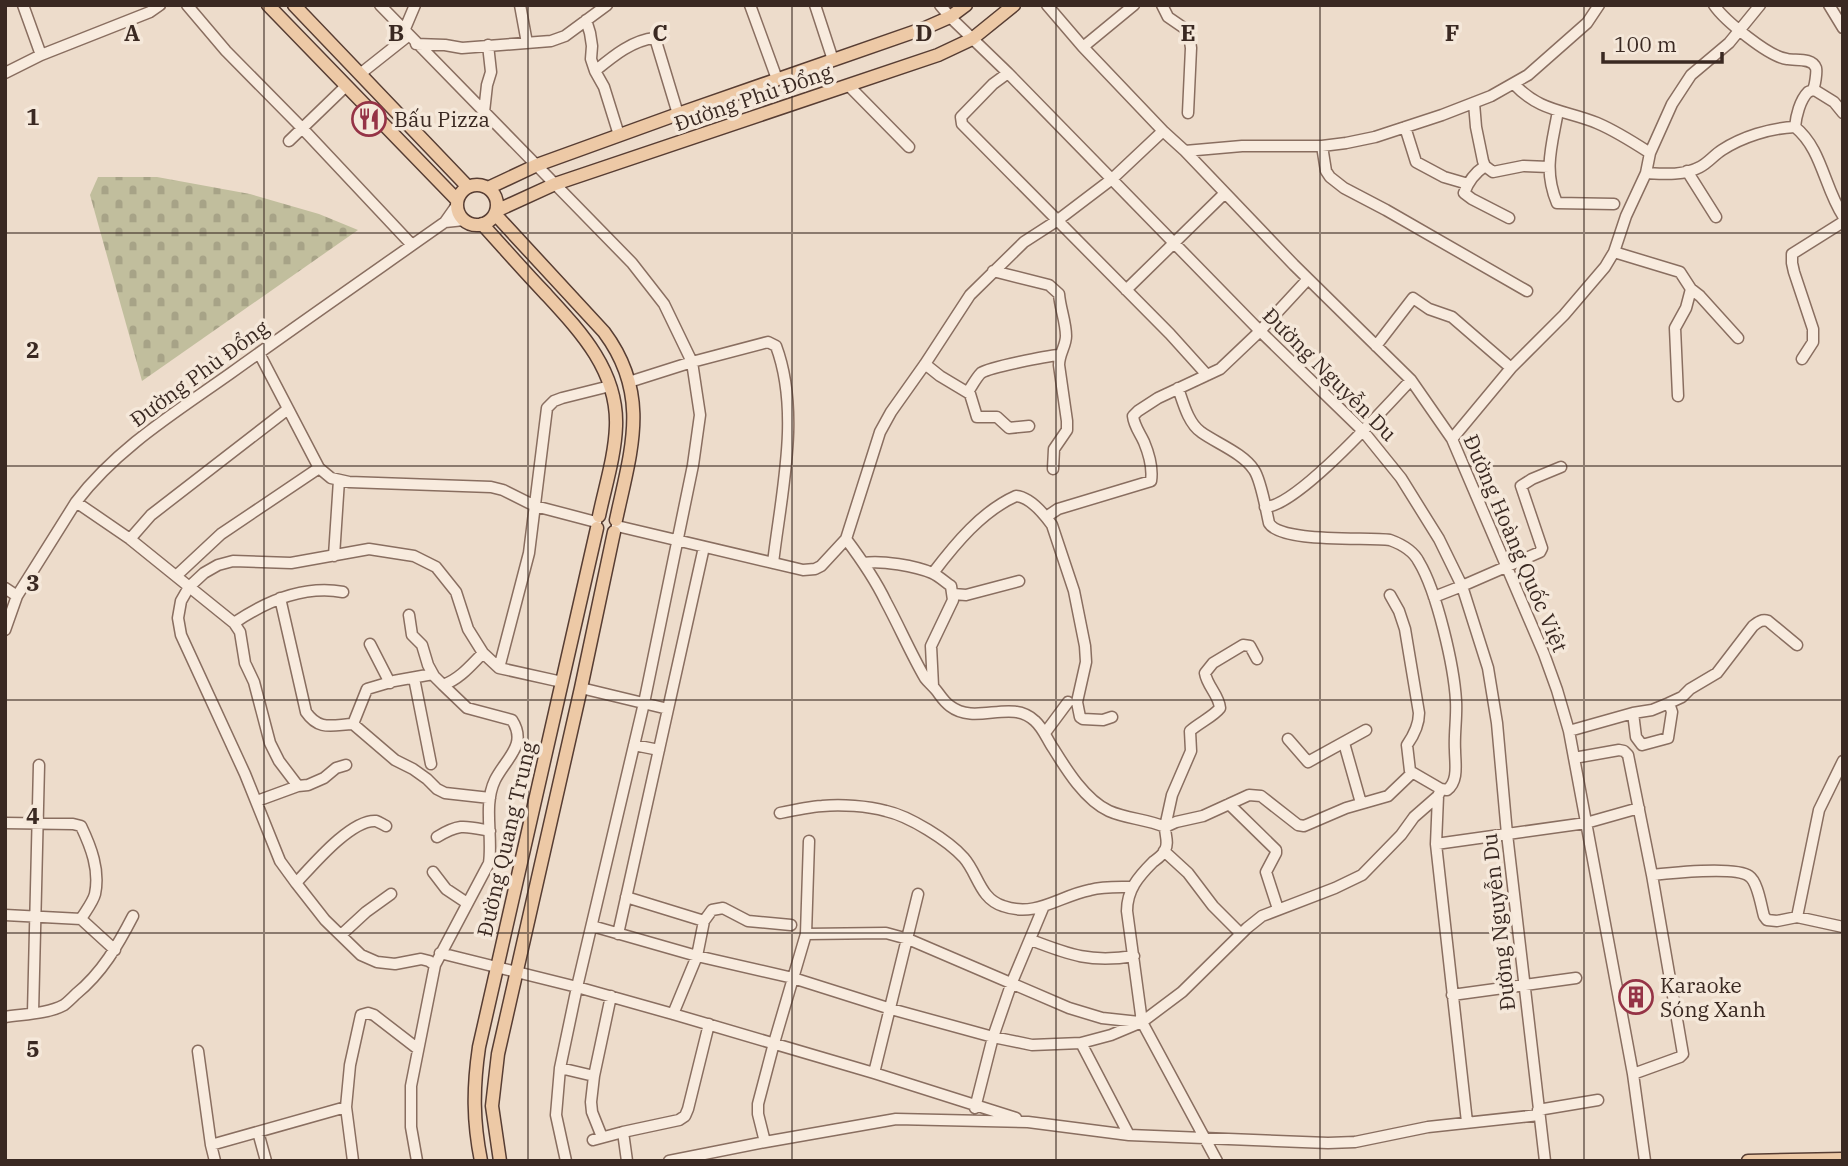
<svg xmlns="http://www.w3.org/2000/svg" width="1848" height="1166" viewBox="0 0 1848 1166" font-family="'IBM Plex Serif',serif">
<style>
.cemetery{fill:url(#cemetery-stones)}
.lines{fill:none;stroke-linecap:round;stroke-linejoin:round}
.minor-casing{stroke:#896e60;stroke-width:13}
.major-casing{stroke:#573d33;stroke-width:15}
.minor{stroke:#f8ebde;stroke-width:10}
.major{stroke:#edc9a6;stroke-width:12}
.grid{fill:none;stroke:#3a2922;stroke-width:2;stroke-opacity:0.55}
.labels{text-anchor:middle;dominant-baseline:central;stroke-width:7;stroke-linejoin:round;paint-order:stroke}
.street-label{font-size:21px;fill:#3a2922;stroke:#f5e8da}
.poi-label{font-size:21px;fill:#3a2922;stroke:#f5e8da;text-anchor:start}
.grid-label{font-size:23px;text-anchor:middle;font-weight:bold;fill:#3a2922;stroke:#f5e8da;stroke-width:7;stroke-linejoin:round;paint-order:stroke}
</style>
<defs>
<pattern id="cemetery-stones" width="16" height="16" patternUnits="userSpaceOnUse" patternTransform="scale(1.75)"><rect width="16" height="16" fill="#c1be9d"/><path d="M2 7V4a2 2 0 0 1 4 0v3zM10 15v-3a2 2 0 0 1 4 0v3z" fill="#a7a387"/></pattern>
</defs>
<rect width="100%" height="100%" fill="#eddccb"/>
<path class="cemetery" d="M 98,177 L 157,177 L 250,194 L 319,214 L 358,230 L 142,381 L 90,195 Z"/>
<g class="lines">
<g class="minor-casing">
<path id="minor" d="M 23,5 L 41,55
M 187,5 L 226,51 L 302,128 L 412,245
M 380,5 L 632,263 L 664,304 L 692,362 L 700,415 L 693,465 L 644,703 L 577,987 L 560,1068 L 556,1115 L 566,1161
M 520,5 L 527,43
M 750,5 L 777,79
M 815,5 L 833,60
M 940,5 L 950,17 L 1008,73 L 1260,331 L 1363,431 L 1401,478 L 1439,539 L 1462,586 L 1488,668 L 1497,723 L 1507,834 L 1545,1161
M 1047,5 L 1083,47 L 1163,131 L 1185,151 L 1294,265 L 1411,380 L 1452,439 L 1544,654 L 1557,690 L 1569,731 L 1633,1074 L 1645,1161
M 1162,5 L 1168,17 L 1184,28 L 1189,34 L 1191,48 L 1188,113
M 1714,5 C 1724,20 1769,57 1787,59 C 1795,61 1812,57 1816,68 C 1817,72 1815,86 1813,89 C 1812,91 1810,91 1808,92 C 1800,100 1796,116 1795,127
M 1829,5 L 1843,28
M 586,20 L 590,33 L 592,46 L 591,59 L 595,71 L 604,87 L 619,135
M 404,31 L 415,5
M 416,44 L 445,45 L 462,48 L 551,41 L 565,36 L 607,5
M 1083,47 L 1134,5
M 595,71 C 612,57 632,40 655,38 L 678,114
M 5,73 L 41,55 L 150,12 L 160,5
M 1008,73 L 993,84 L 961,117 L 962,124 L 1170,334 L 1207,375
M 360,74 L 408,36
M 1514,84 C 1540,112 1565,110 1597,123 C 1616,131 1633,142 1650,153
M 848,85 L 909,147
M 1813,89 L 1834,102 L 1843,113
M 1474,103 L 1476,127 L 1483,161 L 1485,166 L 1493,172 L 1523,166 L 1549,167
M 1558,111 C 1552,145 1543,170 1557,203 L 1614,204
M 484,112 L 487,85 L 491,72 L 488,45
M 1405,127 L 1416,162 L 1444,177 L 1468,184
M 289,141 L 346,86
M 1322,146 L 1326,171 L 1330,177 L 1344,188 L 1386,210 L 1527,291
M 1185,151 L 1242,146 L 1322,146 L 1346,143 L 1375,137 L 1442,115 L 1491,96 L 1528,75 L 1587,23 L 1599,5
M 1485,166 C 1476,172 1468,182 1464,193 L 1472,199 L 1509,218
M 1687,171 L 1716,217
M 1646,173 C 1663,174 1683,176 1700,167 C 1708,163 1714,155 1722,150 C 1742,137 1770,128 1795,127 C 1822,149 1824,187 1843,216
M 445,222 L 464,220
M 1614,252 L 1680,272 L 1691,289 L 1700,296 L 1738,338
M 993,271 L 1049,285 L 1059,294 C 1060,308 1066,322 1066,336 C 1066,346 1059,354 1059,365 L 1067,421 L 1067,430 L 1054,449 L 1053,469
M 1126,290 L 1225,193
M 1376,346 L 1413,298 L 1429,309 L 1452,317 L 1511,368
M 259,353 L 319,468 L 331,478 L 349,482 L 491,487 L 503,490 L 535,506 L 596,522
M 1802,359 L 1813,342 L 1813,329 L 1794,272 L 1792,263 L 1792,254 L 1843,222
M 925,364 L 940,376 L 970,394 L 977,417 L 997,417 L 1009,428 L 1029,426
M 629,382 L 692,362 L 768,342 L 776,346 C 801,413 781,494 773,563
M 1178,388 C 1183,402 1188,423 1201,432 C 1216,443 1243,453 1254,470 C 1261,480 1266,510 1269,523 C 1280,543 1365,537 1390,540 C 1401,544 1413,550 1419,562 C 1437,592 1454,666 1456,701 C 1457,717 1454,734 1455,750 C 1455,763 1459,781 1447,790 L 1441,789 L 1410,771 L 1407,745 C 1414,735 1419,725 1419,713 L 1405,629 L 1399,611 L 1390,595
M 968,392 C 972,386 976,378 981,373 C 990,367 1047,356 1059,355
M 1678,396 L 1675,328 L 1686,308 L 1691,289
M 1452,439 L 1511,368 L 1564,315 L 1605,267 L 1614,252 L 1626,216 L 1646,173 L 1650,153 L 1672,104 L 1691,75 L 1729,43 L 1760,5
M 76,502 L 130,539 L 234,623 L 240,632 L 245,663 L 254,682 L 270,743 L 279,761 L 298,786
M 1265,507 C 1297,507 1386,406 1411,380
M 1046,517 L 1058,509 L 1151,481 C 1153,468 1149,454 1144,442 C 1140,433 1134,426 1133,416 L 1138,411 L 1158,398 L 1220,369 L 1260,331 L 1308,279
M 617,526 L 803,570 L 815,569 L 821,566 L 846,539 L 880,432 L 891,412 L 925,364 L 970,295 L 1024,242 L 1058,220 L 1112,179 L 1163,131
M 130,539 L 151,515 L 288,409
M 846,539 C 861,559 875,579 886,602 C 899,626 911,654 925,678 C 928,682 932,685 936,690 C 940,695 944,702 950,706 C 976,726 1011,698 1035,721 C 1043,728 1047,739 1053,748 C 1066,769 1085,800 1109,811 C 1127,819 1147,819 1165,827 L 1172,795 L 1191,751 L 1190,731 C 1199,723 1214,716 1220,708 C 1219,695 1207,686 1205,673 L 1213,663 L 1243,645 L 1250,646 L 1257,659
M 334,556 L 339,480
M 864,563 C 881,560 916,566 932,573 C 939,576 945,582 951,586 L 953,600 L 931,646 L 933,686
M 933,573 C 955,544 982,511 1016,496 C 1030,497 1044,514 1052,525 L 1074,591 L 1085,646 L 1086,662 L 1077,702 L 1080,717 L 1083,719 L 1103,720 L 1112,717
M 176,576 L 221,534 L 319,468
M 5,588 L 17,596 L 5,630
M 953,594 L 966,595 L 1019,581
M 17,596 L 76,502 C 117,448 176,412 231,373 C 302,322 374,272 445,222 L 457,205
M 1434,597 L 1462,586 L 1540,552 L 1542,548 L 1521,486 L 1532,479 L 1561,467
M 280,598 L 306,712 C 319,731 332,725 353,724 L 367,689 L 394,681 L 433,674
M 409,615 L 412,635 L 422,645 L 428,665 L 434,676 L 443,685 C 460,679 471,665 483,653
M 234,623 C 265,602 304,585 343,592
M 370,644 L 390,683
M 414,678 L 431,764
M 562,682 L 499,668 L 529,553 L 547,408 L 554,401 L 562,398 L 610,386
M 581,688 L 668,709
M 1669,703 L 1682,697 L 1690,689 L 1717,673 L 1753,626 C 1758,622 1762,619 1768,621 L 1797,645
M 353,724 L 395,760 L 413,769 L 427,779 L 437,789 L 445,793 L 490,798
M 1569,731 L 1633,713 L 1636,737 L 1642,745 L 1668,738 L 1672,712 L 1669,703 L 1652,710 L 1633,713
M 1045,733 L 1068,702
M 1288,739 L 1308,762 L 1366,730
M 1344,743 L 1361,803
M 634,745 L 659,750
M 1574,758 L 1619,750 L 1624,751 L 1628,755 L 1652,875 L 1683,1054 L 1680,1057 L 1633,1074
M 1438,796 L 1436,844 L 1467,1122
M 257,801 L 298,786 L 308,785 L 324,778 L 336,768 L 346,765
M 1229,804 L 1276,850 L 1276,853 L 1266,872 L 1278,909
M 780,813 C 794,810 808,807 822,806 C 841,804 868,806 886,811 C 909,816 948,840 964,858 C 978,874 980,899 1003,906 C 1036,918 1059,896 1090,890 C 1104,886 1118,887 1133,887
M 5,823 L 73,824 L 81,826 C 91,847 100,870 95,894 C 93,902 85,912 81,919 L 115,950
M 437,837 C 460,823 465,826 490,831
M 1436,844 L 1586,823 L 1639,808
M 1164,851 L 1188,873 L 1213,906 L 1241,934
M 433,872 L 446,889 L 467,903
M 1652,875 C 1670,873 1736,866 1749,876 C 1758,882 1761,906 1764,916 L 1767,920 L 1777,921 L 1797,917 L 1843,927
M 296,883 C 312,866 351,819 376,821 C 379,822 382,824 386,826
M 626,897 L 704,921
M 5,915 L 81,919
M 1797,917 L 1819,810 L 1843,761
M 592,926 L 697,956 L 793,978 L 891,1009 L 993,1037 L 1032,1045 L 1081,1043 L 1111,1035 L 1142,1022 L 1182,992 L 1247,928 L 1262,916 L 1335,888 L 1362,875 L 1401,835 L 1414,817 L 1438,796 L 1441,789
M 618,934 L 704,547
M 806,934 L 886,933 L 908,939 L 1069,1008 L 1102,1018 L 1139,1022
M 341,935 L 366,912 L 391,894
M 1031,940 C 1070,955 1091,963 1134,956
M 440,953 L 577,987 L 673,1014 L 874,1073 L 1016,1118
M 435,965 L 429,961 L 421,959 L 395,964 L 377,962 L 361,955 L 325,920 L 296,883 L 280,861 L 245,774 L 181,635 L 178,618 L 181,601 L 189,587 L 204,573 L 218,565 L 233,561 L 291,563 L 369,549 L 414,556 L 436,567 L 456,592 L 468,629 L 483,653 L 499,668
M 1452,995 L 1576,978
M 33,1013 L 39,765
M 673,1014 L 697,956 L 704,921 L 712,910 L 723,908 L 748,921 L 791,925
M 5,1017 C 24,1014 47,1014 64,1005 C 68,1002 72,998 76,994 C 102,973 118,945 133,916
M 1081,1043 L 1129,1135
M 198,1051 L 211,1145
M 560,1068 L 594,1076
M 874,1073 L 918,894
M 975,1108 L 993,1037 L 1012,982 L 1043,908
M 1538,1110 L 1598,1100
M 258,1132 L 266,1161
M 623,1132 L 627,1161
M 602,1137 L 592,1112 L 591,1102 L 594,1076 L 611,996
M 593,1140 L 623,1132 L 679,1120 L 685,1116 L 688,1109 L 709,1024
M 765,1142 L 758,1114 L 758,1104 L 774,1043 L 806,934 L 809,841
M 215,1161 L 211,1145 L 346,1107
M 353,1161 L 346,1107 L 350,1065 L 361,1015 L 368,1013 L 374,1015 L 418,1049
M 417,1161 L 411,1127 L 411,1086 L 435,965 L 489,863 C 493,836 483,805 495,780 C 506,758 528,745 512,720 L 467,708 L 443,685
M 669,1161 L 765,1142 L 896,1119 L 1028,1122 L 1129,1135 L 1328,1143 L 1355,1142 L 1428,1127 L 1539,1115
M 1217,1161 L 1142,1022 L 1127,911 C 1127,890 1138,877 1153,862 C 1157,859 1163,855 1165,850 C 1169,843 1165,835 1165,827 L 1176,822 L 1203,816 L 1249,795 L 1261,796 L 1298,825 L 1304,826 L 1346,808 L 1388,796 L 1412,773"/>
</g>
<g class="major-casing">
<path id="major" d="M 268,5 L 457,200
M 294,5 L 468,187
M457 205a20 20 0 1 1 40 0a20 20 0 1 1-40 0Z
M 488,188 L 537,165 L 678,114 L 925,28 L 950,17 L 966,5
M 496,211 L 555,184 L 938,55 L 972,39 L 1014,5
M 495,214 L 604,332 C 651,395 631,450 616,520
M 482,224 C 503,247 523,270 544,292 C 579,330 618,370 616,426 C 615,456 605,487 599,516
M 481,1161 C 473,1121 473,1088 479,1047 L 597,528
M 500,1161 L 492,1106 L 498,1054 L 581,688 L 614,532
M 1748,1161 L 1843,1159"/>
</g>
<use href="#minor" class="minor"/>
<use href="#major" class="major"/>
</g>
<path class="grid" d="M 264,5 L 264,1161M 528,5 L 528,1161M 792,5 L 792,1161M 1056,5 L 1056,1161M 1320,5 L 1320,1161M 1584,5 L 1584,1161M 5,233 L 1843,233M 5,466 L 1843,466M 5,700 L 1843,700M 5,933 L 1843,933"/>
<defs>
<g id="restaurant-ring" transform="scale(1.75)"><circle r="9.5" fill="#f5e8da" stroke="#953346" stroke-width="1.5"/><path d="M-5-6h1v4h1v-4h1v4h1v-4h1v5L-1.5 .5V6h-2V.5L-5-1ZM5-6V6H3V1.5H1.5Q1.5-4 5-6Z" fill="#953346"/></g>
<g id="building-ring" transform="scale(1.75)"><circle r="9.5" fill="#f5e8da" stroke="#953346" stroke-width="1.5"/><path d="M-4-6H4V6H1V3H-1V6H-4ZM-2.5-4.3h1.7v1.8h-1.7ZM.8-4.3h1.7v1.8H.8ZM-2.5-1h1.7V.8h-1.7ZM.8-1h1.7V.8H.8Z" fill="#953346"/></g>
</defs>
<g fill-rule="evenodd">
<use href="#restaurant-ring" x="369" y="119"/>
<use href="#building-ring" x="1636" y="997"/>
</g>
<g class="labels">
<g class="street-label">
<text transform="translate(753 97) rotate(-19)">Đường Phù Đổng</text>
<text transform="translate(199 373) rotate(-36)">Đường Phù Đổng</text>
<text transform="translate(1330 374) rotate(45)">Đường Nguyễn Du</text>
<text transform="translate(1516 543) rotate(67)">Đường Hoàng Quốc Việt</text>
<text transform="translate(506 839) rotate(-77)">Đường Quang Trung</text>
<text transform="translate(1498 922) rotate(-96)">Đường Nguyễn Du</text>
</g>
<g class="poi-label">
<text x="394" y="119">Bấu Pizza</text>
<text x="1660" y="985">Karaoke<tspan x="1660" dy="24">Sóng Xanh</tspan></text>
</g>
</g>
<g class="grid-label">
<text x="132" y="41">A</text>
<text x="396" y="41">B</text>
<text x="660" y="41">C</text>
<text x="924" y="41">D</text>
<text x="1188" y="41">E</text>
<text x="1452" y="41">F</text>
<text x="33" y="125">1</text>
<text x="33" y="358">2</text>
<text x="33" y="591">3</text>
<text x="33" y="824">4</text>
<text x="33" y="1057">5</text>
</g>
<rect width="1848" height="1166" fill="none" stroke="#3a2922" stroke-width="14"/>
<path d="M1603 52v10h119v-10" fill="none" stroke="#3a2922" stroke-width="3.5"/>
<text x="1614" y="52" font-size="21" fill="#3a2922" stroke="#f5e8da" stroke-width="5" paint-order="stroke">100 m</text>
</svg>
